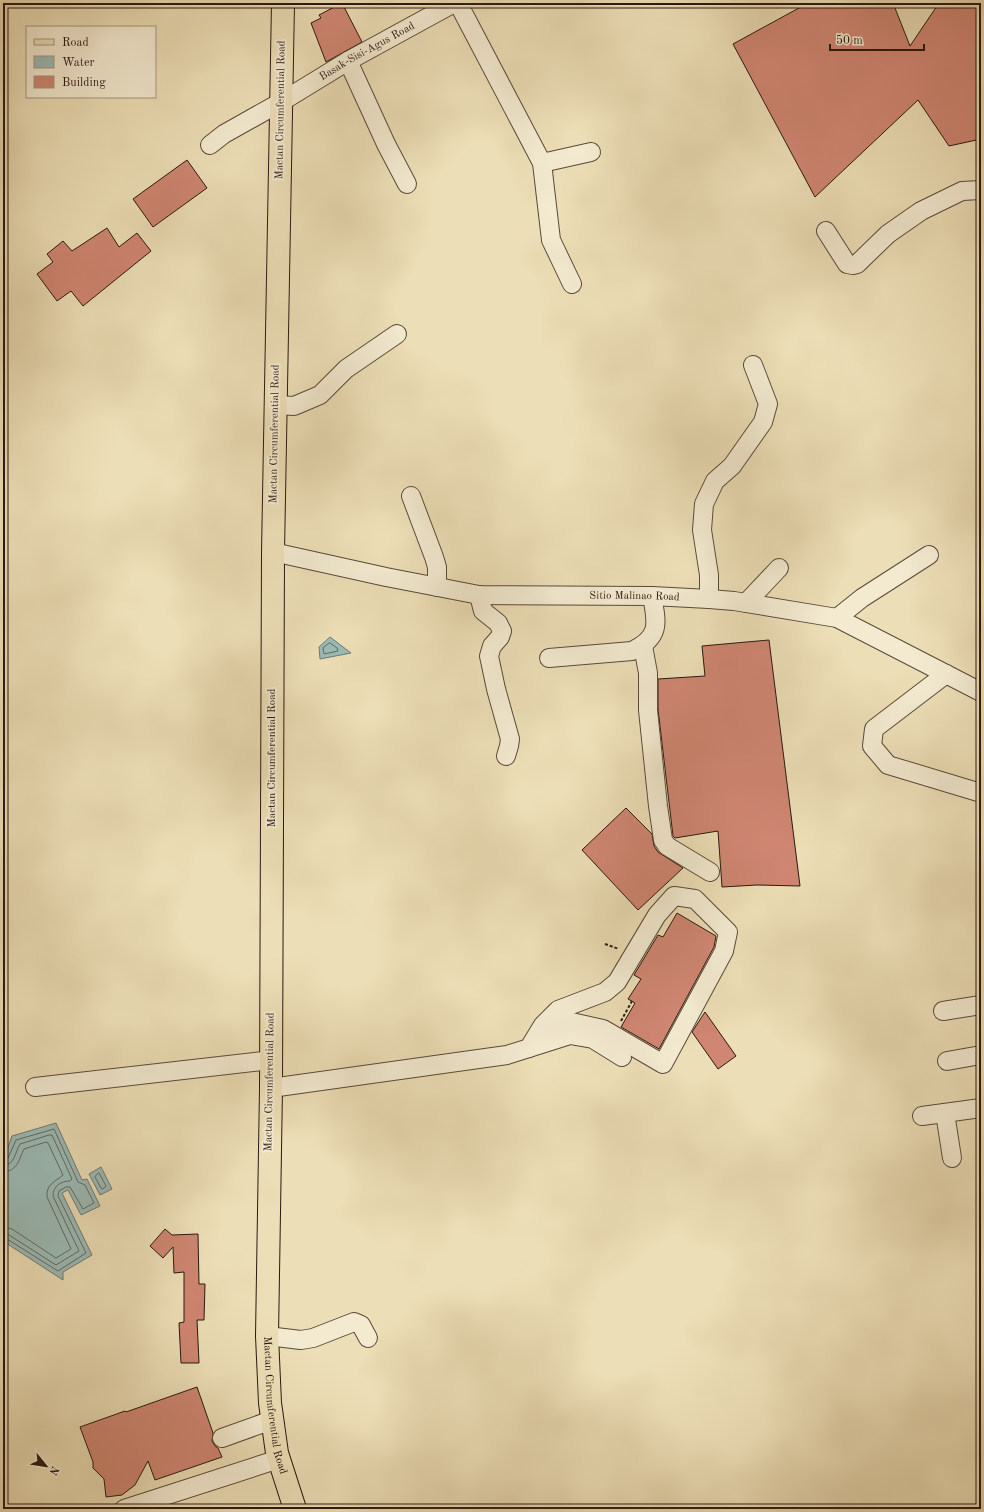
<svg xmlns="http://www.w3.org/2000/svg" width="984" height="1512" viewBox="0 0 984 1512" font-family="'Old Standard TT',serif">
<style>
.water{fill:#9bbbb6;stroke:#6e7a74}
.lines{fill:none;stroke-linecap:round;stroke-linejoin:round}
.shore{stroke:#626a64;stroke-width:1}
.building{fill:#cf8672;stroke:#2a1811}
.minor-casing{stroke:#5a4a3a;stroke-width:20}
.major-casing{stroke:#2a1811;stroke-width:24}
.path{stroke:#2a1811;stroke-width:2;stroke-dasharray:3 2;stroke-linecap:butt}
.minor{stroke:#f3ead0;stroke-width:18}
.major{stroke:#ecdeb6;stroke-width:22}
.labels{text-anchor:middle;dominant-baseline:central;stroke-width:4;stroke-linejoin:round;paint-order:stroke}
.street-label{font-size:11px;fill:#2a1811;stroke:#f3ead0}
</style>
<rect width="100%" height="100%" fill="#ecdeb6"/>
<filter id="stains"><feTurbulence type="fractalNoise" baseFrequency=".005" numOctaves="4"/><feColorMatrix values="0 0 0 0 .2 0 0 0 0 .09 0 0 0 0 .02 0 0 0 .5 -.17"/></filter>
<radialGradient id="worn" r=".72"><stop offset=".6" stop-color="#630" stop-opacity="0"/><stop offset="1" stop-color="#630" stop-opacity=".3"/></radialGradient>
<path class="water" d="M 330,637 L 351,653 L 320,659 L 319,647 Z
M 56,1123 L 82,1180 L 87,1179 L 100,1206 L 81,1215 L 68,1190 L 62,1193 L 92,1255 L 63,1272 L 63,1280 L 3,1241 L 3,1161 L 12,1136 Z
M 101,1167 L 112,1189 L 100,1195 L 89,1174 Z"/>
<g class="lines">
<path class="shore" d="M 330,643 L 337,648 L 338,651 L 324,654 L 323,648 Z
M 3,1161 L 8,1158 L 16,1140 L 54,1129 L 78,1182 L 85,1185 L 94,1203 L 83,1209 L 70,1187 L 66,1187 L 59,1191 L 58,1196 L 86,1253 L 58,1271 L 7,1239 L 3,1238
M 3,1166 C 15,1165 15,1152 20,1144 L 49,1135 L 52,1135 L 72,1179 L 70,1181 C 61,1181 53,1186 53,1196 L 79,1251 L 56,1265 L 9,1235 L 3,1233
M 3,1172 C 18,1171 19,1159 24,1149 L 46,1142 L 48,1143 L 63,1175 C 55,1182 46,1184 47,1197 L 71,1249 L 56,1258 L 12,1229 L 3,1227
M 99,1173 L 106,1186 L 103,1189 L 101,1188 L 95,1177 Z"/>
</g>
<path class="building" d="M 342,3 L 362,42 L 326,62 L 311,23 L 321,18 L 319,15 Z
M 808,3 L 893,3 L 910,46 L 939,3 L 973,3 L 981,15 L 981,139 L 949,146 L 918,100 L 815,197 L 733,44 Z
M 187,160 L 207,188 L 153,227 L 133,199 Z
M 107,228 L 119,247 L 137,233 L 151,251 L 83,306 L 71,291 L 57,301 L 37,274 L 53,262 L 47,254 L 63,241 L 72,251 Z
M 769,640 L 800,886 L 757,885 L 722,887 L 718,831 L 675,838 L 673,836 L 658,709 L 658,679 L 705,676 L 702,646 Z
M 626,808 L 652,834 L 654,846 L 658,852 L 683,868 L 638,910 L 582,850 Z
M 677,913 L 716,936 L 714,947 L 659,1049 L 621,1027 L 635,1003 L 628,999 L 641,979 L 634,975 L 658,935 L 663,937 Z
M 705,1012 L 736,1056 L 718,1069 L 692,1032 Z
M 165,1229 L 172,1235 L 198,1234 L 199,1284 L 205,1284 L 204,1320 L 197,1320 L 199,1363 L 181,1363 L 179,1323 L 184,1322 L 184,1272 L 174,1273 L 173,1247 L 163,1258 L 150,1246 Z
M 197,1387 L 213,1433 L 212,1441 L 215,1446 L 218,1448 L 222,1457 L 155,1480 L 148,1461 L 135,1485 L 122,1495 L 106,1497 L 104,1479 L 93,1468 L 93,1462 L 80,1427 L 125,1411 L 126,1412 Z"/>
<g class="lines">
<g class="minor-casing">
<g id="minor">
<path d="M 458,3 L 542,163 L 551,240 L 572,284"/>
<path d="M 348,61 L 386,144 L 407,184"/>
<path id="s1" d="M 210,145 L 224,134 L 281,102 L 348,61 L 454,3"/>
<path d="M 542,163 L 591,152"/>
<path d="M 826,231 L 847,264 L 853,265 L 857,264 L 888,234 L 921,211 L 962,191 L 981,190"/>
<path d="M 276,405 L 294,406 L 320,395 L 346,369 L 397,334"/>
<path d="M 411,496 L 434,557 L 437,567 L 437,587"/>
<path id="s2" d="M 273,552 L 386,577 L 479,595 L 652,596 L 709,599 L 734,601 L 837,618 L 981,692"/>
<path d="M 479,595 L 483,611 L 498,623 L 502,631 L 500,637 L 492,646 L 489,656 L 496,689 L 510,739 L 509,746 L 506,756"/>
<path d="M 709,599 L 709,575 L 702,530 L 704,504 L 715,481 L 732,466 L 763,422 L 768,404 L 753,365"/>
<path d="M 746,603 L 779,568"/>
<path d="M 837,618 L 862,598 L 929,555"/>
<path d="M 643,646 L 648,673 L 648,710 L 658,806 L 663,840 L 667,846 L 710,872"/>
<path d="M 549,658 L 632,651 C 661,637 657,623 652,596"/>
<path d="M 946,674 L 874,729 L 872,746 L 888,765 L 981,793"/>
<path d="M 943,1011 L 981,1005"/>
<path d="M 529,1048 L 570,1035 L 593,1039 L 622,1057"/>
<path d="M 947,1061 L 981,1055"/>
<path d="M 35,1087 L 271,1060"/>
<path d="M 271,1088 L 507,1055 L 529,1048 L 543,1025 L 558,1010 L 605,992 L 617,982 L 657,915 L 674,896 L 695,899 L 728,932 L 724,951 L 663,1064 L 603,1029 L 567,1021 L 543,1025"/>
<path d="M 945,1113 L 952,1158"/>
<path d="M 922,1116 L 981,1108"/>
<path d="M 267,1336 L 301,1340 L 313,1338 L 354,1322 L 361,1325 L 368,1338"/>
<path d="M 222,1438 L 272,1420"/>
<path d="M 124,1509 L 279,1459"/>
</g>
</g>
<g class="major-casing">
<g id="major">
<path id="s3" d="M 283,3 L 273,552 L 271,1088 L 267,1336 L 270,1403 L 277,1453 L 295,1509"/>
</g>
</g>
<path class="path" d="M 605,944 L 619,949
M 621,1021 L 632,1001"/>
<use href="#minor" class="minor"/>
<use href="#major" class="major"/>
</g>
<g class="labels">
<g class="street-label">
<text stroke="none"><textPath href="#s1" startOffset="183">Basak-Sisi-Agus Road</textPath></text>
<text transform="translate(281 110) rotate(-89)">Mactan Circumferential Road</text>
<text transform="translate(275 434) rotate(-89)">Mactan Circumferential Road</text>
<text stroke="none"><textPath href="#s2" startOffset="366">Sitio Malinao Road</textPath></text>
<text transform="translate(272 758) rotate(-90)">Mactan Circumferential Road</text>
<text transform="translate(270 1082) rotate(-89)">Mactan Circumferential Road</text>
<text stroke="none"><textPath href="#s3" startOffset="1403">Mactan Circumferential Road</textPath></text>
</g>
</g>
<rect width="984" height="1512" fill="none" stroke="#ecdeb6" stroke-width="16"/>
<rect x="4" y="4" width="976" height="1504" fill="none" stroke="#2a1811" stroke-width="2"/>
<rect x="8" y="8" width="968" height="1496" fill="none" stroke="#2a1811"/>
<rect x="26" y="26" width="130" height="72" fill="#f3ead0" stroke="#a39684"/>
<rect x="34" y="39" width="20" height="6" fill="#ecdeb6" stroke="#a39684"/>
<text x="62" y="46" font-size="12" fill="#2a1811">Road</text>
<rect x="34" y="56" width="20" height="12" fill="#9bbbb6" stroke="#a39684"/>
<text x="62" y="66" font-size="12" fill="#2a1811">Water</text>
<rect x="34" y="76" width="20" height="12" fill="#cf8672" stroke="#a39684"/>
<text x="62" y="86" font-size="12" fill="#2a1811">Building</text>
<g transform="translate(46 1466) rotate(120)" stroke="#f3ead0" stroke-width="3" paint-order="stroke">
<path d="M0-3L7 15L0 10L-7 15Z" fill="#2a1811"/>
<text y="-6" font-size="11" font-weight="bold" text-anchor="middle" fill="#2a1811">N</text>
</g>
<path d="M830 44v6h94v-6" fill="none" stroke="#2a1811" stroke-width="2"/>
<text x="836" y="44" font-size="12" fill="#2a1811" stroke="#f3ead0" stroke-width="3" paint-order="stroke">50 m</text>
<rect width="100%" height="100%" filter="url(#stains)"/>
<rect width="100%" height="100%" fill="url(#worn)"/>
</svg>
